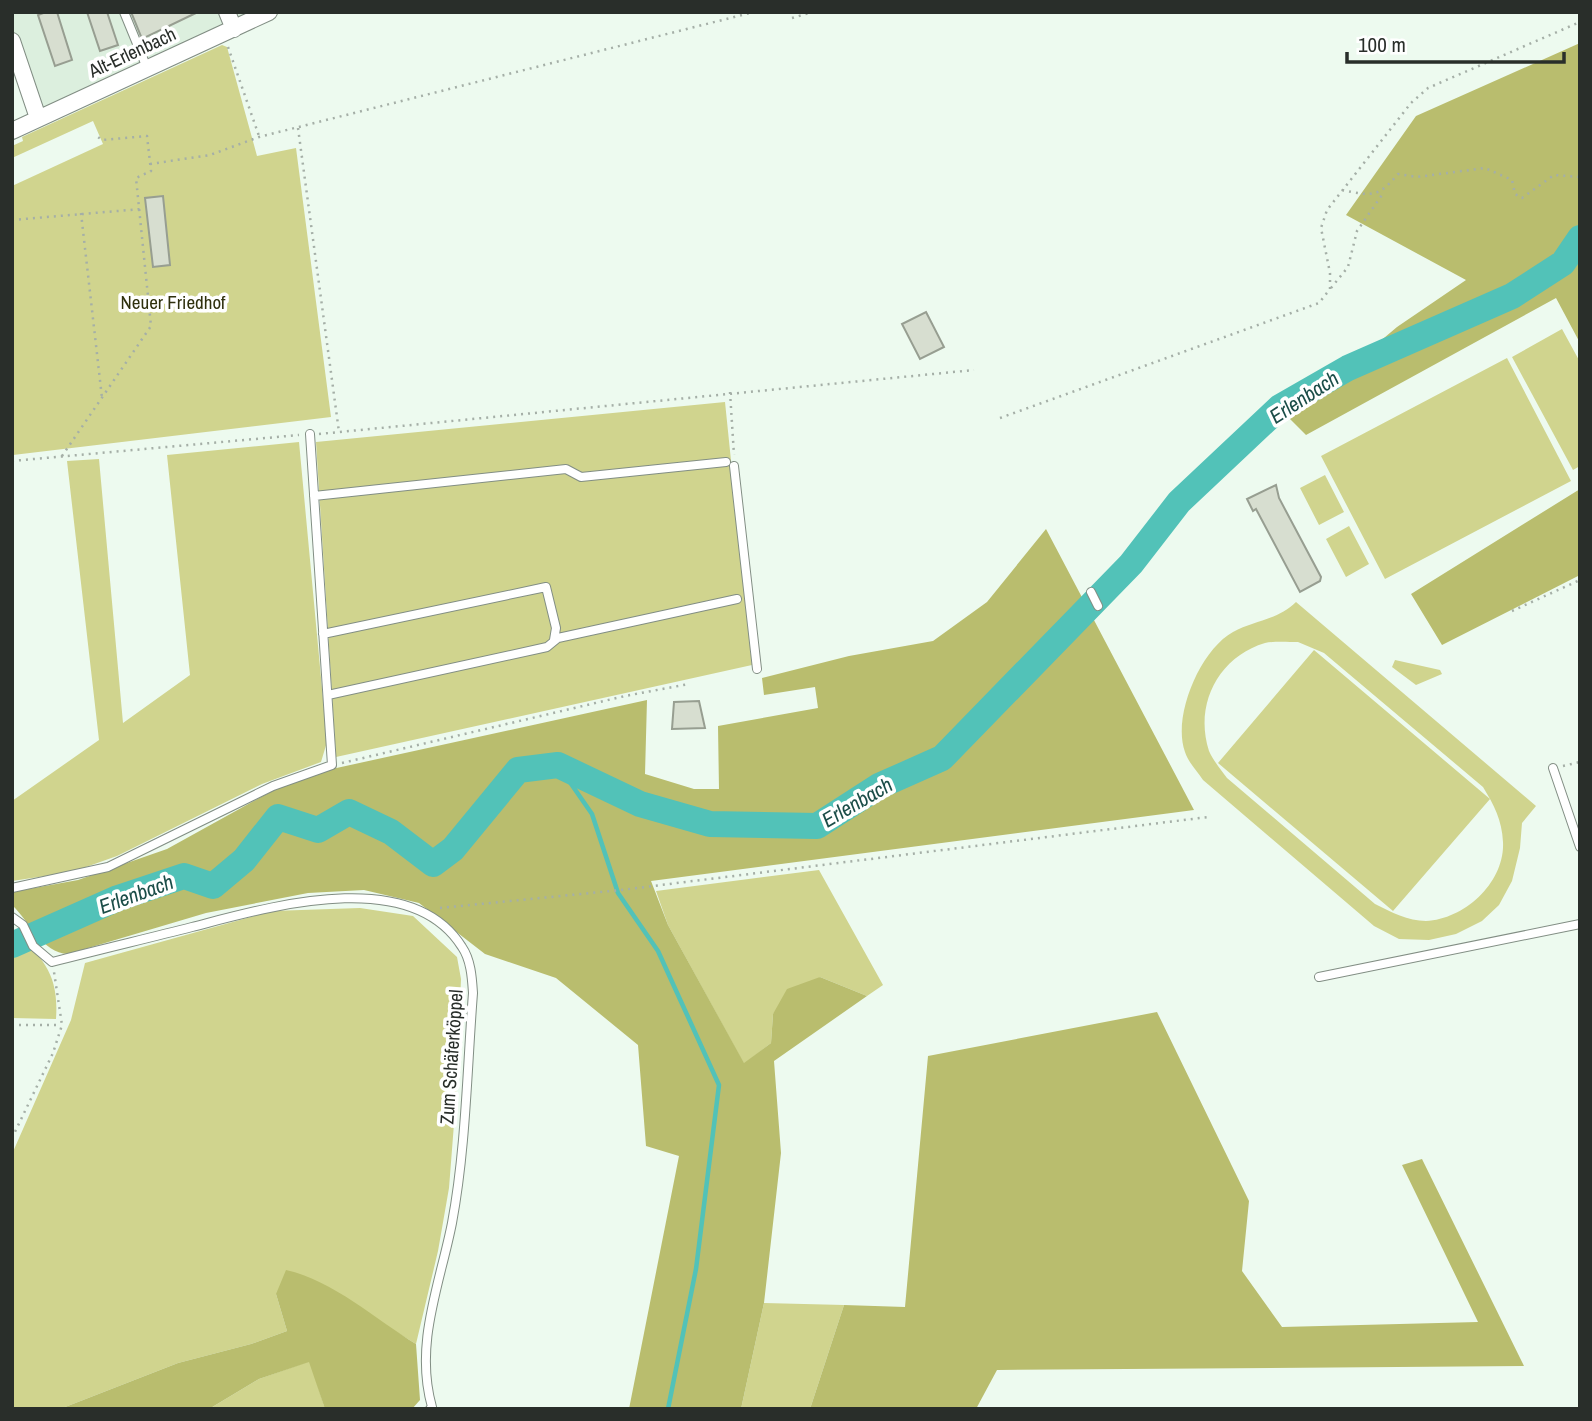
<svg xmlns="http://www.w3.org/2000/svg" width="1592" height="1421" viewBox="0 0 1592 1421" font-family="'Archivo Narrow',sans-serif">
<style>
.built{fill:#dcefde}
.green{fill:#d0d48e;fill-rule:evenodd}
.forest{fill:#b9bd6e}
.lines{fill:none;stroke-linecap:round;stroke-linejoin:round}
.stream{stroke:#52c2b8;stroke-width:4.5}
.river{stroke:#52c2b8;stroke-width:26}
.building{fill:#d7ded0;stroke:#979e91;stroke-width:2}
.service-casing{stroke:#828e84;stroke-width:10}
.minor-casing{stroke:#828e84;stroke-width:18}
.path{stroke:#a5afa7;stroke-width:2.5;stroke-dasharray:2 5;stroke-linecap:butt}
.service{stroke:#fff;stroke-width:8}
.minor{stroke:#fff;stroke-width:16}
.labels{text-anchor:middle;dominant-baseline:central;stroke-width:7;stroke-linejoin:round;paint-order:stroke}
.street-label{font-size:19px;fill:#292e2a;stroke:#fff}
.park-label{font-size:19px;fill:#2f300d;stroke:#fff}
.water-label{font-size:21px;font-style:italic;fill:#1b4d48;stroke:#fff}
</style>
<rect width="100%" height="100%" fill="#edfaef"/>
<path class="built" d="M 12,12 L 262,12 L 42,122 L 12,31 Z"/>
<path class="green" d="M 222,45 L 227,47 L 257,156 L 296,148 L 331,417 L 13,455 L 12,186 L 103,144 L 93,121 L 12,158 L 12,146 L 23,141 L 22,137 Z
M 1562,329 L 1580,362 L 1580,466 L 1573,470 L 1512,357 Z
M 1507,358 L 1571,481 L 1385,579 L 1321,456 Z
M 725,402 L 752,665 L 336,757 L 316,442 Z
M 299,442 L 327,742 L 321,762 L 262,784 L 117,856 L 72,872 L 12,881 L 12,801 L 99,740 L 67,461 L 99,459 L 123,723 L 190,675 L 167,455 Z
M 1325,475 L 1344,512 L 1319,525 L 1300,488 Z
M 1349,526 L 1369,564 L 1346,577 L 1326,539 Z
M 1296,602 L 1536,806 L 1522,823 L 1520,848 L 1512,881 L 1499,905 L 1482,921 L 1456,934 L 1429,940 L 1399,939 L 1374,926 L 1203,780 C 1197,771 1188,762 1185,752 C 1172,717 1200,650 1233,632 C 1255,620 1278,620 1296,602 ZM 1298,642 L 1324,653 L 1483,787 C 1494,805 1502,820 1503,842 C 1505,882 1465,919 1426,921 C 1408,921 1391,912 1375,904 L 1227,778 C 1221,770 1213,760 1209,751 C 1194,705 1218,657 1265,643 C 1275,641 1288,642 1298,642 Z
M 1314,650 L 1490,799 L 1393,911 L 1218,763 Z
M 1395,660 L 1440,670 L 1442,674 L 1416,685 L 1392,667 Z
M 819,870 L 883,985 L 867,996 L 820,977 L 773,1014 L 771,1043 L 744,1064 L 668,925 L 656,891 Z
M 360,908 L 413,916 L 457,957 L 461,979 L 456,1098 L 449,1188 L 438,1251 L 416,1344 L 383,1324 L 276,1294 L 287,1331 L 251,1344 L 178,1363 L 60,1409 L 12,1409 L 12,1154 L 71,1020 L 85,963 L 272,911 Z
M 12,930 C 44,958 59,975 56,1019 L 12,1018 Z
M 764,1303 L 844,1305 L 810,1409 L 741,1409 Z
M 310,1361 L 325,1409 L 209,1409 L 259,1379 Z"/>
<path class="forest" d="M 1580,43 L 1580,343 L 1556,298 L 1306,435 L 1289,418 L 1397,327 L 1466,280 L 1346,215 L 1416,116 Z
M 1580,489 L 1580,575 L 1442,645 L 1411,594 Z
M 1046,529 L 1194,810 L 651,881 L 668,925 L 744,1063 L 771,1043 L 773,1014 L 787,989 L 820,977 L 867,996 L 774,1061 L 781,1153 L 764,1303 L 741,1409 L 629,1409 L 679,1156 L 646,1146 L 638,1045 L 556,978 L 485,954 L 419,903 L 364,890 L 308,893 L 206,913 L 68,954 C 42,953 30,922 12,905 L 12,892 L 78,880 L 167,849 L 272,791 L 332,769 L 647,700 L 645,774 L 694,789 L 719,789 L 718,726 L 818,708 L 815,687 L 764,695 L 762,678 L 849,656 L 933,641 L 987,602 Z
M 1157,1012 L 1249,1201 L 1242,1271 L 1282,1327 L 1478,1322 L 1402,1165 L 1422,1159 L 1524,1366 L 997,1370 L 976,1409 L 810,1409 L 844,1305 L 905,1307 L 928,1056 Z
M 286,1270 C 334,1281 375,1319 416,1344 L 420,1400 L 412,1409 L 325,1409 L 309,1362 L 259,1379 L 209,1409 L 60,1409 L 178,1363 L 251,1344 L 287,1331 L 276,1294 Z"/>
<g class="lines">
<path class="stream" d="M 558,765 L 592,814 L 618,893 L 658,951 L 719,1085 L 696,1269 L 668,1409"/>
<path class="river" d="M 12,945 L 118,898 L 184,876 L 213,886 L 244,860 L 278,817 L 318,830 L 349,812 L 391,832 L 433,864 L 453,849 L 518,770 L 558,765 L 640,804 L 710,824 L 817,826 L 879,786 L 942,758 L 1131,564 L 1179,502 L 1280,407 L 1348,368 L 1512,296 L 1563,263 L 1580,238"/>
</g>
<path class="building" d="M 46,12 L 57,12 L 72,60 L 55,66 L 38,15 Z
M 87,12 L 107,12 L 118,45 L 100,51 Z
M 131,12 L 198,12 L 142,39 Z
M 163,196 L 170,265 L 153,267 L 145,198 Z
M 926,312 L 944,347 L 920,359 L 902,324 Z
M 1276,485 L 1279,498 L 1321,577 L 1320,581 L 1300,592 L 1256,509 L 1253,511 L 1247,499 Z
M 699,701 L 705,728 L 672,729 L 674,702 Z"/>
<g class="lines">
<g class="service-casing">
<path id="service" d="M 124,12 L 147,68
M 734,466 L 757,669
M 314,496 L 566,469 L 581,477 L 726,462
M 1091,592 L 1098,606
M 323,634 L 546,587 L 556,628 L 554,640
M 328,695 L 547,647 L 558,638 L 737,599
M 1553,768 L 1580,847
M 12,888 L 108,867 L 273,786 L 332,765 L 310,434
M 12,917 L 23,925 L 33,946 L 52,962 C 98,950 145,939 192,927 C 266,908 410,864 462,947 C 471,960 472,978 473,993 C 467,1069 466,1148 452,1223 C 440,1284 414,1344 432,1407 L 430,1409
M 1319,977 L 1580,924"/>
</g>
<g class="minor-casing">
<path id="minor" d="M 227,12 L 234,29
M 12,41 L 38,118
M 12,131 L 269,12"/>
</g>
<path class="path" d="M 792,18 L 813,12
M 228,47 L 259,136
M 298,128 L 339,432
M 150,164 L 210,155 L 259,137 L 754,12
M 1342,190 C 1371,196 1378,198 1398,174 L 1417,177 L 1485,168 L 1512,180 L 1515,194 L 1522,198 L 1554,175 L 1580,177
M 81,213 L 102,398
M 12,220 L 141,209
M 1331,288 L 1348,267 L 1357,231 L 1384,192
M 730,392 L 734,455
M 1000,418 L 1319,303 L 1330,289 L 1330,273 L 1321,228 L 1327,210 L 1411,103 L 1428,88 L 1580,22
M 319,434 L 974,370
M 62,456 L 151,326 L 136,178 L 151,171 L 147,136 L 102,140 L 98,137
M 12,461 L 299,435
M 1512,611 L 1580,580
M 342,763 L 625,696 L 689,684
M 1563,766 L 1580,762
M 440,908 L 621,890 L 1208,817
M 12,1025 L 61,1025
M 12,1138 L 53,1053 L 62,1025 L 54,972"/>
<use href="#service" class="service"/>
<use href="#minor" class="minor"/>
</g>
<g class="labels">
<g class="street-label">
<text transform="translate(132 52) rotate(-25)">Alt-Erlenbach</text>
<text transform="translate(451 1057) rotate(-86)">Zum Schäferköppel</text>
</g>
<g class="park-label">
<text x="173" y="302">Neuer Friedhof</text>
</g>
<g class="water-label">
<text transform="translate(1304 397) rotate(-33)">Erlenbach</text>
<text transform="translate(857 802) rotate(-30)">Erlenbach</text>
<text transform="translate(136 894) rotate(-20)">Erlenbach</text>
</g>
</g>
<rect width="1592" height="1421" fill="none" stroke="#292e2a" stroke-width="28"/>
<path d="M1347 52v10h217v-10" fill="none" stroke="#292e2a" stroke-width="3.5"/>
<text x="1358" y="52" font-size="21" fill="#292e2a" stroke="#ffffff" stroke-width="5" paint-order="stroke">100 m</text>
</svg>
